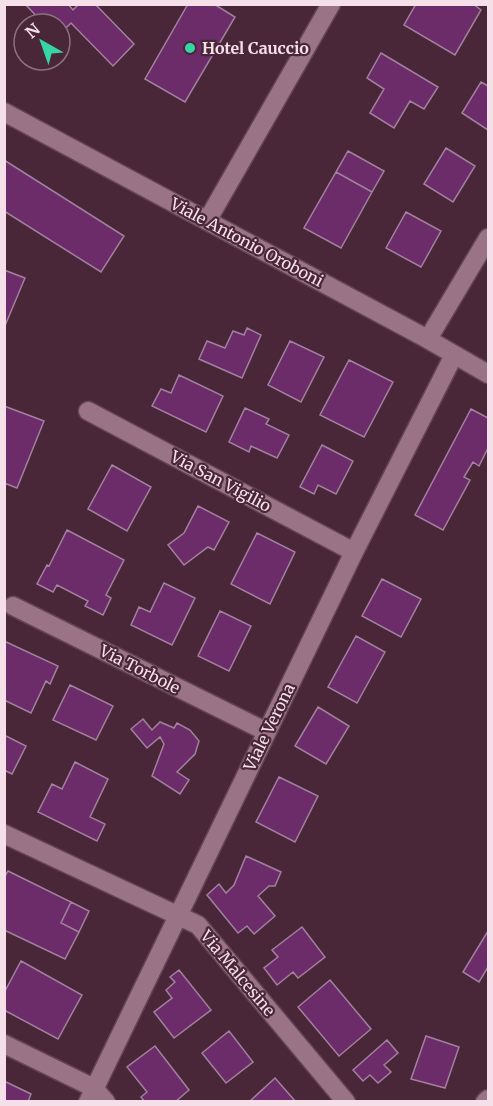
<svg xmlns="http://www.w3.org/2000/svg" width="493" height="1106" viewBox="0 0 493 1106" font-family="Merriweather,serif">
<style>
.building{fill:#6b2c69;stroke:#a1819e;stroke-width:1.5}
.lines{fill:none;stroke-linecap:round;stroke-linejoin:round}
.street-casing{stroke:#624554;stroke-width:21}
.secondary-casing{stroke:#624554;stroke-width:21}
.street{stroke:#9b7386;stroke-width:18}
.secondary{stroke:#9b7386;stroke-width:18}
.poi-dot{fill:#36d4a7;stroke:#492739;stroke-width:2}
.labels{text-anchor:middle;dominant-baseline:central;stroke-width:4.5;stroke-linejoin:round;paint-order:stroke}
.poi-label{font-size:16px;font-weight:bold;fill:#f5dfe9;stroke:#492739;text-anchor:start}
.street-label{font-size:16px;fill:#f5dfe9;stroke:#492739}
</style>
<rect width="100%" height="100%" fill="#492739"/>
<path class="building" d="M 25,4 L 68,4 L 73,10 L 79,4 L 95,4 L 134,44 L 113,66 L 71,23 L 60,34 L 60,24 L 44,24 Z
M 188,4 L 214,4 L 235,17 L 185,102 L 145,79 Z
M 416,4 L 473,4 L 481,10 L 455,55 L 404,25 Z
M 381,53 L 438,87 L 424,109 L 410,101 L 394,128 L 370,113 L 384,89 L 367,78 Z
M 481,82 L 488,86 L 488,130 L 462,113 Z
M 446,148 L 475,166 L 453,202 L 424,184 Z
M 348,151 L 384,171 L 372,192 L 336,172 Z
M 4,160 L 124,236 L 101,272 L 4,211 Z
M 336,172 L 372,192 L 341,248 L 304,228 Z
M 406,212 L 441,231 L 421,267 L 386,248 Z
M 4,270 L 25,278 L 4,328 Z
M 247,328 L 261,335 L 242,378 L 199,359 L 207,341 L 225,348 L 233,331 L 244,335 Z
M 290,341 L 324,357 L 301,402 L 268,385 Z
M 349,360 L 393,382 L 364,437 L 320,415 Z
M 179,375 L 223,396 L 206,432 L 152,406 L 161,389 L 171,393 Z
M 4,406 L 44,421 L 17,488 L 4,483 Z
M 245,408 L 269,419 L 266,424 L 289,435 L 277,458 L 251,446 L 249,452 L 229,442 Z
M 471,409 L 488,418 L 488,448 L 479,466 L 473,462 L 464,477 L 470,480 L 443,530 L 415,515 Z
M 322,445 L 353,461 L 336,494 L 318,485 L 314,494 L 300,487 Z
M 112,465 L 151,487 L 127,531 L 88,509 Z
M 198,506 L 229,522 L 214,550 L 208,547 L 184,565 L 168,545 L 184,533 Z
M 67,530 L 124,560 L 106,595 L 111,598 L 103,615 L 85,606 L 88,601 L 57,585 L 53,592 L 37,584 L 47,565 L 49,566 Z
M 257,533 L 295,552 L 270,604 L 231,584 Z
M 382,579 L 421,599 L 401,637 L 362,616 Z
M 164,583 L 195,598 L 172,645 L 131,625 L 139,607 L 150,612 Z
M 220,611 L 251,626 L 229,671 L 198,656 Z
M 356,636 L 385,652 L 357,703 L 328,687 Z
M 4,641 L 58,666 L 50,684 L 46,681 L 31,713 L 4,700 Z
M 70,685 L 113,706 L 96,740 L 53,720 Z
M 318,707 L 349,726 L 326,764 L 295,746 Z
M 143,719 L 152,730 L 160,722 L 174,728 L 177,723 L 190,730 L 199,741 L 195,754 L 177,772 L 189,780 L 180,794 L 152,776 L 164,744 L 160,737 L 147,748 L 131,729 Z
M 4,735 L 26,746 L 12,774 L 4,770 Z
M 75,762 L 108,779 L 90,817 L 105,824 L 97,841 L 38,812 L 52,784 L 62,789 Z
M 279,777 L 318,796 L 295,842 L 256,822 Z
M 246,856 L 281,872 L 275,886 L 269,886 L 258,896 L 275,916 L 254,934 L 247,926 L 238,933 L 207,895 L 219,884 L 226,893 L 234,885 Z
M 8,871 L 71,902 L 61,923 L 79,932 L 65,959 L 4,930 L 4,878 Z
M 71,902 L 89,911 L 79,932 L 61,923 Z
M 302,927 L 325,957 L 298,978 L 293,972 L 277,985 L 264,968 L 278,957 L 272,950 Z
M 488,931 L 488,967 L 479,982 L 463,972 Z
M 21,961 L 82,995 L 58,1039 L 4,1010 L 4,993 Z
M 179,970 L 211,1010 L 174,1038 L 154,1012 L 172,998 L 166,990 L 175,982 L 170,977 Z
M 330,980 L 371,1029 L 339,1056 L 298,1007 Z
M 229,1031 L 253,1062 L 226,1083 L 202,1053 Z
M 426,1036 L 459,1047 L 445,1088 L 411,1079 Z
M 387,1040 L 398,1053 L 384,1065 L 391,1072 L 378,1083 L 370,1075 L 363,1081 L 353,1070 Z
M 155,1046 L 189,1090 L 175,1102 L 145,1102 L 141,1097 L 147,1092 L 127,1067 Z
M 275,1078 L 296,1102 L 249,1102 Z
M 4,1081 L 31,1094 L 28,1102 L 4,1102 Z"/>
<g class="lines">
<g class="street-casing">
<path id="street" d="M 207,221 L 331,4
M 428,339 L 488,238
M 88,411 L 354,552
M 13,606 L 267,732
M 4,834 L 198,925 L 346,1102
M 4,1044 L 94,1088 L 106,1102
M 88,1102 L 354,552 L 454,355
M 485,1102 L 488,1099"/>
</g>
<g class="secondary-casing">
<path id="secondary" d="M 4,112 L 422,336 L 488,374"/>
</g>
<use href="#street" class="street"/>
<use href="#secondary" class="secondary"/>
</g>
<circle class="poi-dot" cx="190" cy="48" r="6"/>
<g class="labels">
<g class="poi-label">
<text x="202" y="48">Hotel Cauccio</text>
</g>
<g class="street-label">
<text transform="translate(247 242) rotate(28)">Viale Antonio Oroboni</text>
<text transform="translate(221 481) rotate(28)">Via San Vigilio</text>
<text transform="translate(140 669) rotate(27)">Via Torbole</text>
<text transform="translate(269 727) rotate(-64)">Viale Verona</text>
<text transform="translate(238 973) rotate(50)">Via Malcesine</text>
</g>
</g>
<rect width="493" height="1106" fill="none" stroke="#f5dfe9" stroke-width="12"/>
<g transform="translate(42 42) rotate(320)"><circle r="28" fill="#492739" stroke="#8e717f" stroke-width="1.5"/>
<path d="M0-4.5L10 22L0 15L-10 22Z" fill="#36d4a7"/>
<text y="-9" font-size="16" font-weight="bold" text-anchor="middle" fill="#f5dfe9">N</text>
</g>
</svg>
